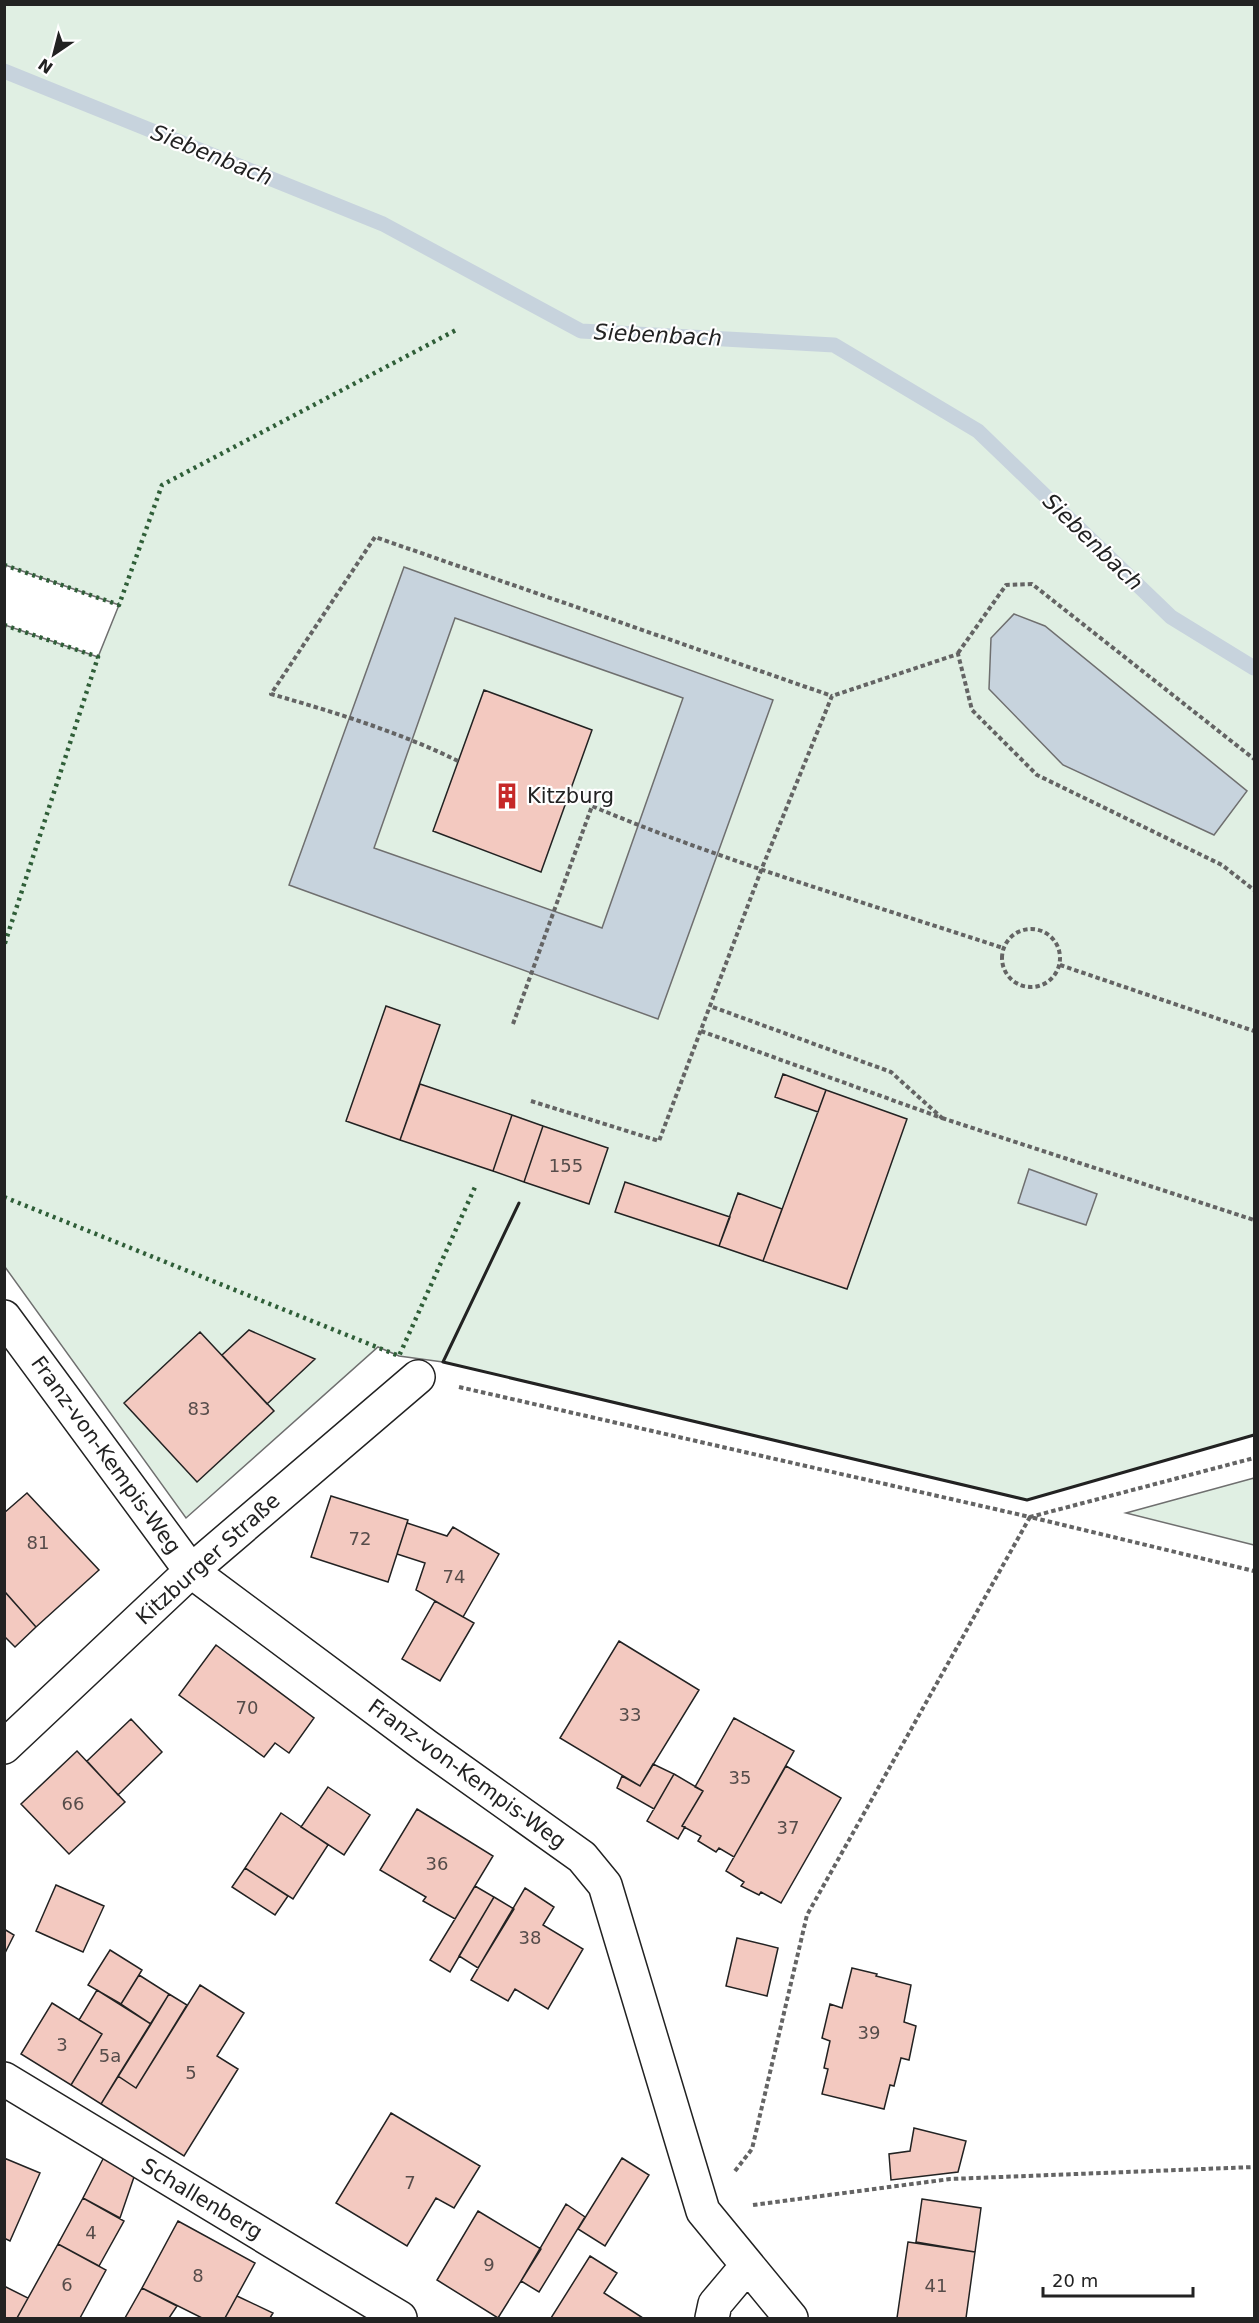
<svg xmlns="http://www.w3.org/2000/svg" width="1259" height="2323" viewBox="0 0 1259 2323" font-family="'DejaVu Sans',sans-serif">
<style>
.green{fill:#e0efe3;stroke:#6f6f6f;stroke-width:1.5}
.water{fill:#c7d3dd;stroke:#6f6f6f;stroke-width:1.5;fill-rule:evenodd}
.lines{fill:none;stroke-linecap:round;stroke-linejoin:round}
.stream{stroke:#c7d3dd;stroke-width:15}
.building{fill:#f3c9c0;stroke:#222;stroke-width:1.5}
.minor-casing{stroke:#222;stroke-width:36}
.path{stroke:#646464;stroke-width:4;stroke-dasharray:4.5 3;stroke-linecap:butt}
.minor{stroke:#fff;stroke-width:33}
.hedge{stroke:#2f5e38;stroke-width:4.5;stroke-dasharray:3 4.5;stroke-linecap:butt}
.wall{stroke:#222;stroke-width:3}
.labels{text-anchor:middle;dominant-baseline:central;stroke-width:4.5;stroke-linejoin:round;paint-order:stroke}
.number-label{font-size:18px;fill:#564c4a}
.poi-label{font-size:21px;fill:#222;stroke:#fff;text-anchor:start}
.street-label{font-size:21px;fill:#222;stroke:#fff}
.water-label{font-size:22px;font-style:italic;fill:#222;stroke:#fff}
</style>
<rect width="100%" height="100%" fill="#fff"/>
<path class="green" d="M 5,5 L 1254,5 L 1254,1435 L 1027,1500 L 443,1362 L 399,1356 L 378,1347 L 186,1518 L 5,1267 L 5,625 L 98,657 L 119,605 L 5,565 Z
M 1254,1478 L 1254,1545 L 1126,1513 Z"/>
<path class="water" d="M 404,567 L 773,700 L 658,1019 L 289,885 ZM 455,618 L 683,698 L 602,928 L 374,848 Z
M 1014,614 L 1045,626 L 1247,791 L 1214,835 L 1063,765 L 989,689 L 991,638 Z
M 1029,1169 L 1097,1194 L 1086,1225 L 1018,1203 Z"/>
<g class="lines">
<path class="stream" d="M 4,71 L 383,224 L 581,331 L 834,345 L 978,431 L 1171,617 L 1254,668"/>
</g>
<path class="building" d="M 484,690 L 592,730 L 541,872 L 433,831 Z
M 386,1006 L 440,1025 L 400,1140 L 346,1121 Z
M 783,1074 L 826,1090 L 818,1112 L 775,1097 Z
M 420,1084 L 512,1115 L 493,1171 L 400,1140 Z
M 826,1090 L 907,1119 L 847,1289 L 763,1261 Z
M 512,1115 L 543,1126 L 524,1182 L 493,1171 Z
M 543,1126 L 608,1148 L 589,1204 L 524,1182 Z
M 625,1182 L 730,1217 L 719,1246 L 615,1212 Z
M 738,1193 L 782,1209 L 763,1261 L 719,1246 Z
M 249,1330 L 315,1359 L 267,1404 L 222,1355 Z
M 200,1332 L 274,1411 L 197,1482 L 124,1403 Z
M 27,1493 L 99,1570 L 36,1627 L 4,1591 L 4,1513 Z
M 331,1496 L 408,1520 L 388,1582 L 311,1557 Z
M 407,1523 L 447,1536 L 453,1527 L 499,1554 L 463,1617 L 416,1590 L 425,1563 L 397,1554 Z
M 6,1593 L 36,1627 L 15,1647 L 4,1636 L 4,1595 Z
M 435,1601 L 474,1623 L 440,1681 L 402,1659 Z
M 619,1641 L 699,1690 L 640,1786 L 560,1738 Z
M 216,1645 L 314,1718 L 289,1753 L 275,1743 L 264,1757 L 179,1695 Z
M 734,1718 L 794,1751 L 734,1857 L 719,1848 L 716,1852 L 698,1841 L 701,1836 L 682,1826 L 703,1791 L 695,1787 Z
M 131,1719 L 162,1752 L 118,1795 L 87,1761 Z
M 77,1751 L 125,1802 L 69,1854 L 21,1804 Z
M 653,1764 L 674,1774 L 654,1809 L 617,1788 L 622,1776 L 640,1786 Z
M 786,1766 L 841,1798 L 781,1903 L 761,1892 L 759,1895 L 741,1886 L 744,1882 L 726,1871 Z
M 674,1774 L 703,1791 L 682,1826 L 685,1827 L 678,1839 L 647,1821 Z
M 328,1787 L 370,1815 L 344,1855 L 301,1827 Z
M 417,1809 L 493,1856 L 455,1919 L 423,1901 L 426,1897 L 380,1870 Z
M 281,1813 L 328,1845 L 293,1899 L 245,1868 Z
M 245,1868 L 288,1896 L 275,1915 L 232,1887 Z
M 56,1885 L 104,1906 L 83,1952 L 36,1931 Z
M 475,1886 L 494,1897 L 450,1972 L 430,1960 Z
M 525,1888 L 554,1907 L 543,1925 L 583,1949 L 548,2009 L 515,1989 L 508,2001 L 471,1980 Z
M 494,1897 L 514,1909 L 478,1968 L 459,1956 Z
M 4,1929 L 14,1935 L 4,1955 Z
M 737,1938 L 778,1948 L 767,1996 L 726,1986 Z
M 110,1950 L 142,1970 L 121,2004 L 88,1985 Z
M 852,1968 L 877,1974 L 876,1976 L 911,1985 L 904,2022 L 916,2026 L 909,2060 L 901,2058 L 894,2086 L 890,2085 L 884,2109 L 822,2094 L 828,2069 L 824,2068 L 830,2041 L 822,2038 L 830,2004 L 842,2008 Z
M 139,1975 L 169,1994 L 151,2024 L 121,2004 Z
M 200,1985 L 244,2013 L 217,2056 L 238,2069 L 184,2156 L 101,2104 L 118,2076 L 136,2088 Z
M 97,1990 L 151,2024 L 101,2104 L 71,2085 L 102,2034 L 79,2020 Z
M 169,1994 L 187,2005 L 136,2088 L 118,2076 Z
M 52,2003 L 102,2034 L 71,2085 L 21,2054 Z
M 391,2113 L 480,2166 L 454,2208 L 436,2198 L 407,2246 L 336,2203 Z
M 914,2128 L 966,2141 L 958,2172 L 891,2180 L 889,2154 L 910,2151 Z
M 104,2157 L 134,2177 L 120,2218 L 83,2198 Z
M 4,2158 L 40,2173 L 10,2241 L 4,2238 Z
M 622,2158 L 649,2175 L 605,2246 L 578,2229 Z
M 83,2198 L 124,2221 L 99,2266 L 58,2244 Z
M 922,2199 L 981,2208 L 975,2252 L 916,2242 Z
M 566,2204 L 585,2217 L 539,2292 L 521,2281 Z
M 478,2211 L 541,2249 L 498,2318 L 437,2280 Z
M 178,2221 L 255,2263 L 225,2318 L 202,2318 L 142,2288 Z
M 908,2242 L 975,2252 L 966,2318 L 897,2318 Z
M 58,2244 L 106,2270 L 80,2318 L 17,2318 Z
M 590,2256 L 617,2273 L 604,2293 L 643,2318 L 551,2318 Z
M 4,2286 L 28,2298 L 17,2318 L 4,2318 Z
M 142,2288 L 177,2306 L 169,2318 L 125,2318 Z
M 237,2296 L 273,2313 L 270,2318 L 225,2318 Z"/>
<g class="lines">
<g class="minor-casing">
<path id="minor" d="M 4,1317 L 191,1571 L 426,1746 L 582,1857 L 605,1885 L 703,2211 L 791,2318
M 4,1747 L 191,1571 L 418,1377
M 4,2079 L 400,2318
M 712,2318 L 715,2304 L 747,2266"/>
</g>
<path class="path" d="M 958,653 L 1006,585 L 1032,584 L 1254,759
M 458,761 C 399,732 334,712 271,694 L 375,537 L 832,696
M1002 958a29 29 0 1 1 58 0a29 29 0 1 1-58 0Z
M 1060,965 L 1254,1031
M 513,1024 L 592,806 C 724,862 867,903 1003,948
M 701,1031 L 942,1118 L 891,1072 L 710,1006
M 531,1101 L 659,1141 L 762,868 L 832,696 L 958,654 L 972,710 L 1037,775 L 1222,865 L 1254,890
M 942,1118 L 1254,1220
M 459,1387 L 1030,1517 L 1254,1458
M 735,2171 L 752,2149 L 807,1915 L 1030,1517 L 1254,1571
M 753,2205 L 950,2179 L 1254,2167"/>
<use href="#minor" class="minor"/>
<path class="hedge" d="M 4,565 L 119,605 L 162,485 L 456,330
M 4,625 L 98,657 L 4,946
M 4,1197 L 399,1356 L 475,1187"/>
<path class="wall" d="M 519,1203 L 443,1362 L 1027,1500 L 1254,1435"/>
</g>
<defs>
<g id="building-bare" transform="scale(2.07)"><path d="M-4-6H4V6H1V3H-1V6H-4ZM-2.5-4.3h1.7v1.8h-1.7ZM.8-4.3h1.7v1.8H.8ZM-2.5-1h1.7V.8h-1.7ZM.8-1h1.7V.8H.8Z" fill="#c62828" stroke="#fff" stroke-width="2.5" paint-order="stroke"/></g>
</defs>
<g fill-rule="evenodd">
<use href="#building-bare" x="507" y="796"/>
</g>
<g class="labels">
<g class="number-label">
<text x="566" y="1165">155</text>
<text x="199" y="1408">83</text>
<text x="360" y="1538">72</text>
<text x="38" y="1542">81</text>
<text x="454" y="1576">74</text>
<text x="247" y="1707">70</text>
<text x="630" y="1714">33</text>
<text x="740" y="1777">35</text>
<text x="73" y="1803">66</text>
<text x="788" y="1827">37</text>
<text x="437" y="1863">36</text>
<text x="530" y="1937">38</text>
<text x="869" y="2032">39</text>
<text x="62" y="2044">3</text>
<text x="110" y="2055">5a</text>
<text x="191" y="2072">5</text>
<text x="410" y="2182">7</text>
<text x="91" y="2232">4</text>
<text x="489" y="2264">9</text>
<text x="198" y="2275">8</text>
<text x="67" y="2284">6</text>
<text x="936" y="2285">41</text>
</g>
<g class="poi-label">
<text x="527" y="796">Kitzburg</text>
</g>
<g class="street-label">
<text transform="translate(106 1455) rotate(54)">Franz-von-Kempis-Weg</text>
<text transform="translate(208 1559) rotate(-42)">Kitzburger Straße</text>
<text transform="translate(467 1774) rotate(36)">Franz-von-Kempis-Weg</text>
<text transform="translate(202 2199) rotate(31)">Schallenberg</text>
</g>
<g class="water-label">
<text transform="translate(212 155) rotate(22)">Siebenbach</text>
<text transform="translate(658 335) rotate(3)">Siebenbach</text>
<text transform="translate(1093 542) rotate(44)">Siebenbach</text>
</g>
</g>
<rect width="1259" height="2323" fill="none" stroke="#222222" stroke-width="12"/>
<g transform="translate(54 54) rotate(215)" stroke="#ffffff" stroke-width="4.5" paint-order="stroke">
<path d="M0-4.5L10 22L0 15L-10 22Z" fill="#222222"/>
<text y="-9" font-size="16" font-weight="bold" text-anchor="middle" fill="#222222">N</text>
</g>
<path d="M1043 2287v9h150v-9" fill="none" stroke="#222222" stroke-width="3"/>
<text x="1052" y="2287" font-size="18" fill="#222222" stroke="#ffffff" stroke-width="4.5" paint-order="stroke">20 m</text>
</svg>
